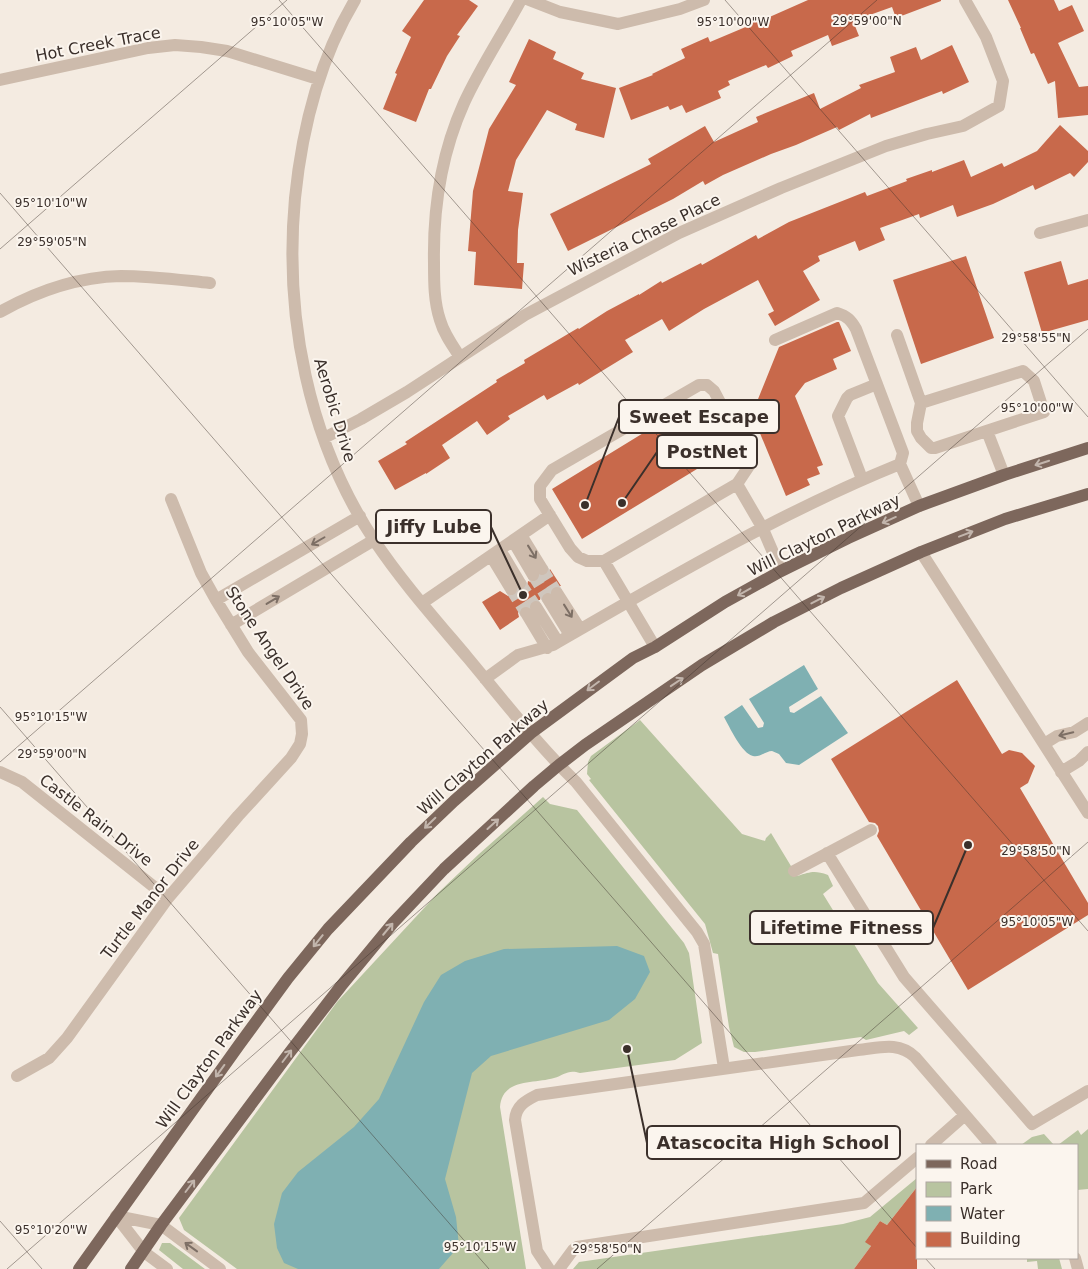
<svg xmlns="http://www.w3.org/2000/svg" width="1088" height="1269" viewBox="0 0 1088 1269" font-family="'DejaVu Sans',sans-serif">
<style>
.green{fill:#b8c4a0}
.water{fill:#7fb0b2}
.building{fill:#c8694b}
.lines{fill:none;stroke-linecap:round;stroke-linejoin:round}
.minor-tunnel{stroke:#cfc6bd;stroke-width:12;stroke-dasharray:12 6;stroke-linecap:butt}
.minor{stroke:#cdbbac;stroke-width:12}
.major{stroke:#7d675c;stroke-width:12}
.oneway{stroke:#c2b5ac}
.oneway2{stroke:#7d6f65}
.ticks{fill:none;stroke:#3b302b;stroke-width:1;stroke-opacity:0.45}
.labels{text-anchor:middle;dominant-baseline:central;stroke-width:4;stroke-linejoin:round;paint-order:stroke}
.street-label{font-size:16px;fill:#3b302b;stroke:#fbf5ee}
.ticks-label{font-size:12px;text-anchor:middle;fill:#3b302b;stroke:#fbf5ee;stroke-width:4;stroke-linejoin:round;paint-order:stroke}
.leader{fill:none;stroke:#3b302b;stroke-width:2}
.callout-dot{fill:#3b302b;stroke:#fbf5ee;stroke-width:2}
.callout{fill:#fbf5ee;stroke:#3b302b;stroke-width:2}
.callout-label{font-size:18px;text-anchor:middle;font-weight:bold;fill:#3b302b}
</style>
<rect width="100%" height="100%" fill="#f4ebe1"/>
<path class="green" d="M 640,720 L 742,834 L 765,841 L 766,838 L 771,833 L 797,876 C 811,872 814,870 828,875 L 833,886 L 823,894 L 878,983 L 918,1028 L 909,1035 L 904,1031 L 866,1040 L 861,1037 L 755,1052 L 744,1052 L 734,1047 L 729,1027 L 718,954 L 713,953 L 705,924 L 589,780 L 591,779 L 587,774 L 588,762 L 591,756 Z
M 543,797 L 550,804 L 577,810 L 684,943 L 689,953 L 702,1043 L 675,1060 L 580,1073 C 568,1069 564,1075 554,1078 C 534,1084 502,1078 500,1107 L 526,1269 L 237,1269 L 184,1230 L 179,1218 L 337,1002 L 438,893 L 479,854 Z
M 1088,1129 L 1088,1189 L 1077,1190 L 1077,1145 L 1058,1145 L 1078,1130 L 1081,1135 Z
M 1044,1134 L 1054,1145 L 1021,1145 L 1032,1137 Z
M 917,1178 L 917,1187 L 887,1225 L 880,1221 L 866,1241 L 871,1246 L 854,1269 L 573,1269 L 579,1262 L 843,1224 L 870,1217 Z
M 162,1243 L 170,1243 L 205,1269 L 183,1269 L 159,1250 Z
M 1027,1258 L 1059,1258 L 1062,1269 L 1038,1269 L 1037,1261 L 1027,1262 Z"/>
<path class="water" d="M 804,665 L 818,689 L 789,707 L 790,712 L 794,713 L 821,696 L 848,733 L 799,765 L 786,763 L 779,754 L 772,751 C 766,751 759,758 753,756 C 742,754 729,726 724,717 L 742,705 L 758,728 L 763,727 L 764,723 L 749,699 Z
M 617,946 L 644,956 L 650,972 L 635,999 L 609,1020 L 491,1056 L 472,1073 L 445,1179 L 456,1217 L 459,1246 L 439,1269 L 298,1269 L 284,1263 L 277,1248 L 274,1224 L 282,1193 L 298,1172 L 354,1127 L 379,1099 L 424,1002 L 441,975 L 465,961 L 504,949 Z"/>
<path class="building" d="M 424,0 L 469,0 L 478,6 L 457,35 L 460,36 L 447,56 L 431,89 L 429,89 L 416,122 L 383,109 L 397,74 L 395,73 L 411,37 L 402,31 Z
M 808,0 L 941,0 L 941,1 L 896,18 L 892,7 L 853,21 L 859,36 L 832,46 L 828,35 L 791,51 L 793,56 L 768,68 L 766,65 L 728,81 L 730,85 L 718,91 L 721,98 L 686,113 L 682,105 L 670,110 L 668,106 L 631,120 L 619,88 L 653,75 L 652,74 L 685,58 L 681,49 L 708,37 L 710,42 L 748,26 L 747,24 L 764,16 L 765,19 Z
M 1008,0 L 1054,0 L 1059,11 L 1072,5 L 1084,31 L 1058,43 L 1079,87 L 1088,86 L 1088,115 L 1058,118 L 1055,81 L 1048,84 L 1034,53 L 1031,54 L 1020,28 L 1021,28 Z
M 529,39 L 556,52 L 553,59 L 584,73 L 581,79 L 616,88 L 604,138 L 575,130 L 577,124 L 547,110 L 516,160 L 508,191 L 523,193 L 518,230 L 517,263 L 524,263 L 522,289 L 474,285 L 476,252 L 468,251 L 473,191 L 489,129 L 516,85 L 509,82 Z
M 952,45 L 969,82 L 943,94 L 942,91 L 871,118 L 870,114 L 839,130 L 837,127 L 796,145 L 771,154 L 723,175 L 705,185 L 703,181 L 673,199 L 568,251 L 550,214 L 651,164 L 648,159 L 705,126 L 714,142 L 758,122 L 756,117 L 814,93 L 820,109 L 861,88 L 859,85 L 895,72 L 890,57 L 916,47 L 921,60 Z
M 1060,125 L 1088,151 L 1088,162 L 1074,177 L 1070,173 L 1035,190 L 1033,185 L 993,204 L 957,217 L 953,205 L 920,218 L 919,214 L 880,228 L 885,240 L 859,251 L 855,241 L 818,256 L 820,261 L 803,271 L 820,300 L 775,326 L 768,314 L 774,311 L 758,280 L 704,309 L 669,331 L 662,319 L 625,340 L 633,352 L 579,385 L 578,383 L 547,400 L 544,395 L 508,416 L 510,419 L 487,435 L 477,421 L 442,445 L 450,458 L 426,474 L 426,473 L 395,490 L 378,461 L 407,444 L 405,442 L 497,382 L 496,380 L 525,363 L 524,360 L 578,328 L 579,329 L 607,311 L 639,294 L 639,295 L 661,281 L 662,283 L 701,263 L 702,265 L 756,235 L 758,239 L 789,222 L 865,192 L 867,196 L 907,181 L 906,179 L 932,170 L 932,172 L 964,160 L 971,177 L 1002,163 L 1004,167 L 1037,151 Z
M 966,256 L 994,338 L 921,364 L 893,280 Z
M 1061,261 L 1068,285 L 1088,279 L 1088,320 L 1042,333 L 1024,272 Z
M 837,322 L 839,322 L 851,351 L 833,359 L 837,369 L 805,383 L 795,396 L 823,465 L 817,467 L 820,474 L 807,479 L 810,485 L 786,496 L 752,414 L 779,347 Z
M 689,405 L 720,455 L 582,539 L 552,489 Z
M 550,569 L 561,586 L 553,586 L 549,591 L 544,592 L 541,595 L 540,600 L 532,600 L 528,605 L 521,606 L 518,613 L 519,617 L 500,630 L 482,602 L 500,591 L 508,596 L 515,596 L 519,591 L 524,590 L 527,587 L 528,581 L 533,583 L 537,582 L 541,577 L 547,576 Z
M 957,680 L 1002,754 L 1009,750 L 1022,753 L 1035,766 L 1028,783 L 1020,788 L 1088,903 L 1088,915 L 968,990 L 877,836 L 879,831 L 878,826 L 875,823 L 869,822 L 831,759 Z
M 917,1187 L 917,1269 L 854,1269 L 871,1246 L 865,1242 L 880,1221 L 887,1225 Z"/>
<g class="lines">
<path class="minor-tunnel" d="M 542,569 L 557,593
M 533,575 L 548,599
M 520,583 L 536,607
M 511,589 L 526,613"/>
<path class="minor" d="M 355,0 C 319,60 302,129 295,198 C 284,316 308,440 374,540 C 402,582 436,620 468,658 C 503,700 537,744 576,782 L 697,932 L 704,944 L 724,1068
M 529,0 L 560,12 L 618,24 L 680,9 L 704,0
M 0,80 L 148,48 L 175,45 L 201,47 L 227,51 L 318,79
M 1040,233 L 1088,220
M 0,312 C 37,291 79,277 121,276 C 150,276 180,280 210,283
M 897,335 L 921,403 L 917,423 L 917,431 L 921,438 L 931,448 L 935,448 L 1044,412 L 1034,381 L 1023,371 L 921,403
M 460,357 C 452,345 444,334 440,320 C 434,302 434,282 434,263 C 433,209 441,154 464,103 C 480,68 502,35 521,0
M 987,431 L 1004,475
M 324,438 L 361,419 L 407,392 L 525,315 L 679,233 L 781,188 L 886,146 L 927,134 L 963,126 L 999,106 L 1003,81 L 986,37 L 965,0
M 900,464 L 919,506
M 862,479 L 838,416 L 847,398 L 850,395 L 877,384
M 521,535 L 542,569
M 513,541 L 533,575
M 500,550 L 520,583
M 921,552 L 1088,813
M 491,556 L 511,589
M 604,561 L 737,484
M 557,593 L 580,629
M 548,599 L 570,635
M 216,600 L 360,516
M 422,603 L 550,515
M 536,607 L 558,642
M 526,613 L 547,648
M 231,625 L 374,540
M 655,647 L 604,561 L 587,561 L 578,557 L 570,548 L 540,499 L 540,486 L 552,470 L 699,385 L 707,385 L 714,391 L 749,457 L 749,466 L 737,484 L 762,527 L 781,571
M 485,679 L 518,655 L 553,645 C 666,580 779,513 900,464 L 903,453 L 856,329 C 851,320 847,316 837,313 L 775,340
M 1044,744 L 1057,736 L 1074,732 L 1088,723
M 0,772 L 22,782 L 168,898
M 1061,772 L 1079,761 L 1088,752
M 827,853 L 904,977 L 1032,1124 L 1088,1091
M 794,871 L 871,830
M 17,1076 L 49,1058 L 67,1038 L 168,898 L 238,816 L 291,758 L 300,744 L 302,734 L 301,720 L 248,652 L 216,600 L 201,573 L 171,499
M 931,1145 L 965,1115
M 116,1216 L 161,1225 L 220,1269
M 116,1216 L 144,1252 L 167,1269
M 1075,1258 L 1078,1269
M 549,1269 L 537,1251 L 515,1120 C 516,1106 525,1101 537,1095 L 858,1050 C 879,1048 898,1041 915,1057 L 991,1145
M 559,1269 L 573,1250 L 577,1247 L 864,1203 L 917,1158"/>
<path class="major" d="M 79,1269 L 239,1045 L 288,978 L 328,929 L 411,842 L 454,801 L 531,733 L 633,658 L 655,647 L 725,602 L 781,571 L 848,538 L 919,506 L 1004,475 L 1088,448
M 131,1269 L 161,1225 L 290,1052 L 341,986 L 393,923 L 444,869 L 534,786 L 559,765 L 585,745 L 702,665 L 774,622 L 841,588 L 921,552 L 1005,519 L 1088,494"/>
</g>
<defs><path id="oneway-shaft" d="M-6 0H5M1.5-3L5.5 0L1.5 3" fill="none" stroke-width="1.6" stroke-linecap="round" stroke-linejoin="round" transform="scale(1.25)"/></defs>
<g class="oneway">
<use href="#oneway-shaft" transform="translate(1042 463) rotate(162)"/>
<use href="#oneway-shaft" transform="translate(889 520) rotate(156)"/>
<use href="#oneway-shaft" transform="translate(966 534) rotate(-21)"/>
<use href="#oneway-shaft" transform="translate(744 592) rotate(151)"/>
<use href="#oneway-shaft" transform="translate(818 600) rotate(-27)"/>
<use href="#oneway-shaft" transform="translate(677 682) rotate(-34)"/>
<use href="#oneway-shaft" transform="translate(593 686) rotate(143)"/>
<use href="#oneway-shaft" transform="translate(430 823) rotate(136)"/>
<use href="#oneway-shaft" transform="translate(493 824) rotate(-42)"/>
<use href="#oneway-shaft" transform="translate(388 929) rotate(-50)"/>
<use href="#oneway-shaft" transform="translate(318 941) rotate(129)"/>
<use href="#oneway-shaft" transform="translate(287 1056) rotate(-53)"/>
<use href="#oneway-shaft" transform="translate(220 1071) rotate(126)"/>
<use href="#oneway-shaft" transform="translate(190 1186) rotate(-53)"/>
</g>
<g class="oneway2">
<use href="#oneway-shaft" transform="translate(318 541) rotate(150)"/>
<use href="#oneway-shaft" transform="translate(532 552) rotate(58)"/>
<use href="#oneway-shaft" transform="translate(273 600) rotate(-31)"/>
<use href="#oneway-shaft" transform="translate(568 611) rotate(58)"/>
<use href="#oneway-shaft" transform="translate(1066 734) rotate(166)"/>
<use href="#oneway-shaft" transform="translate(191 1247) rotate(-144)"/>
</g>
<path class="ticks" d="M 279,0 L 1088,931M 725,0 L 1088,417M 0,193 L 917,1248M 0,249 L 287,0M 0,707 L 489,1269M 0,762 L 877,0M 0,1221 L 42,1269M 925,1258 L 935,1269M 7,1269 L 1088,329M 597,1269 L 1088,842"/>
<g class="labels">
<g class="street-label">
<text transform="translate(98 44) rotate(-11)">Hot Creek Trace</text>
<text transform="translate(644 235) rotate(-26)">Wisteria Chase Place</text>
<text transform="translate(335 410) rotate(73)">Aerobic Drive</text>
<text transform="translate(824 535) rotate(-26)">Will Clayton Parkway</text>
<text transform="translate(270 648) rotate(56)">Stone Angel Drive</text>
<text transform="translate(483 757) rotate(-41)">Will Clayton Parkway</text>
<text transform="translate(96 820) rotate(38)">Castle Rain Drive</text>
<text transform="translate(150 899) rotate(-52)">Turtle Manor Drive</text>
<text transform="translate(209 1059) rotate(-54)">Will Clayton Parkway</text>
</g>
</g>
<g class="ticks-label">
<text x="867" y="25">29°59'00"N</text>
<text x="287" y="26">95°10'05"W</text>
<text x="733" y="26">95°10'00"W</text>
<text x="51" y="207">95°10'10"W</text>
<text x="52" y="246">29°59'05"N</text>
<text x="1036" y="342">29°58'55"N</text>
<text x="1037" y="412">95°10'00"W</text>
<text x="51" y="721">95°10'15"W</text>
<text x="52" y="758">29°59'00"N</text>
<text x="1036" y="855">29°58'50"N</text>
<text x="1037" y="926">95°10'05"W</text>
<text x="51" y="1234">95°10'20"W</text>
<text x="480" y="1251">95°10'15"W</text>
<text x="607" y="1253">29°58'50"N</text>
</g>
<path class="leader" d="M585 505L619 417M622 503L657 452M523 595L491 527M968 845L933 928M627 1049L647 1143"/>
<g class="callout-dot">
<circle cx="585" cy="505" r="5"/>
<circle cx="622" cy="503" r="5"/>
<circle cx="523" cy="595" r="5"/>
<circle cx="968" cy="845" r="5"/>
<circle cx="627" cy="1049" r="5"/>
</g>
<g class="callout">
<rect x="619" y="400" width="160" height="33" rx="5"/>
<rect x="657" y="435" width="100" height="33" rx="5"/>
<rect x="376" y="510" width="115" height="33" rx="5"/>
<rect x="750" y="911" width="183" height="33" rx="5"/>
<rect x="647" y="1126" width="253" height="33" rx="5"/>
</g>
<g class="callout-label">
<text x="699" y="423">Sweet Escape</text>
<text x="707" y="458">PostNet</text>
<text x="434" y="533">Jiffy Lube</text>
<text x="841" y="934">Lifetime Fitness</text>
<text x="773" y="1149">Atascocita High School</text>
</g>
<rect x="916" y="1144" width="162" height="115" fill="#fbf5ee" stroke="#aea6a0"/>
<rect x="926" y="1160" width="25" height="8" fill="#7d675c" stroke="#aea6a0"/>
<text x="960" y="1169" font-size="15" fill="#3b302b">Road</text>
<rect x="926" y="1182" width="25" height="15" fill="#b8c4a0" stroke="#aea6a0"/>
<text x="960" y="1194" font-size="15" fill="#3b302b">Park</text>
<rect x="926" y="1206" width="25" height="15" fill="#7fb0b2" stroke="#aea6a0"/>
<text x="960" y="1219" font-size="15" fill="#3b302b">Water</text>
<rect x="926" y="1232" width="25" height="15" fill="#c8694b" stroke="#aea6a0"/>
<text x="960" y="1244" font-size="15" fill="#3b302b">Building</text>
</svg>
